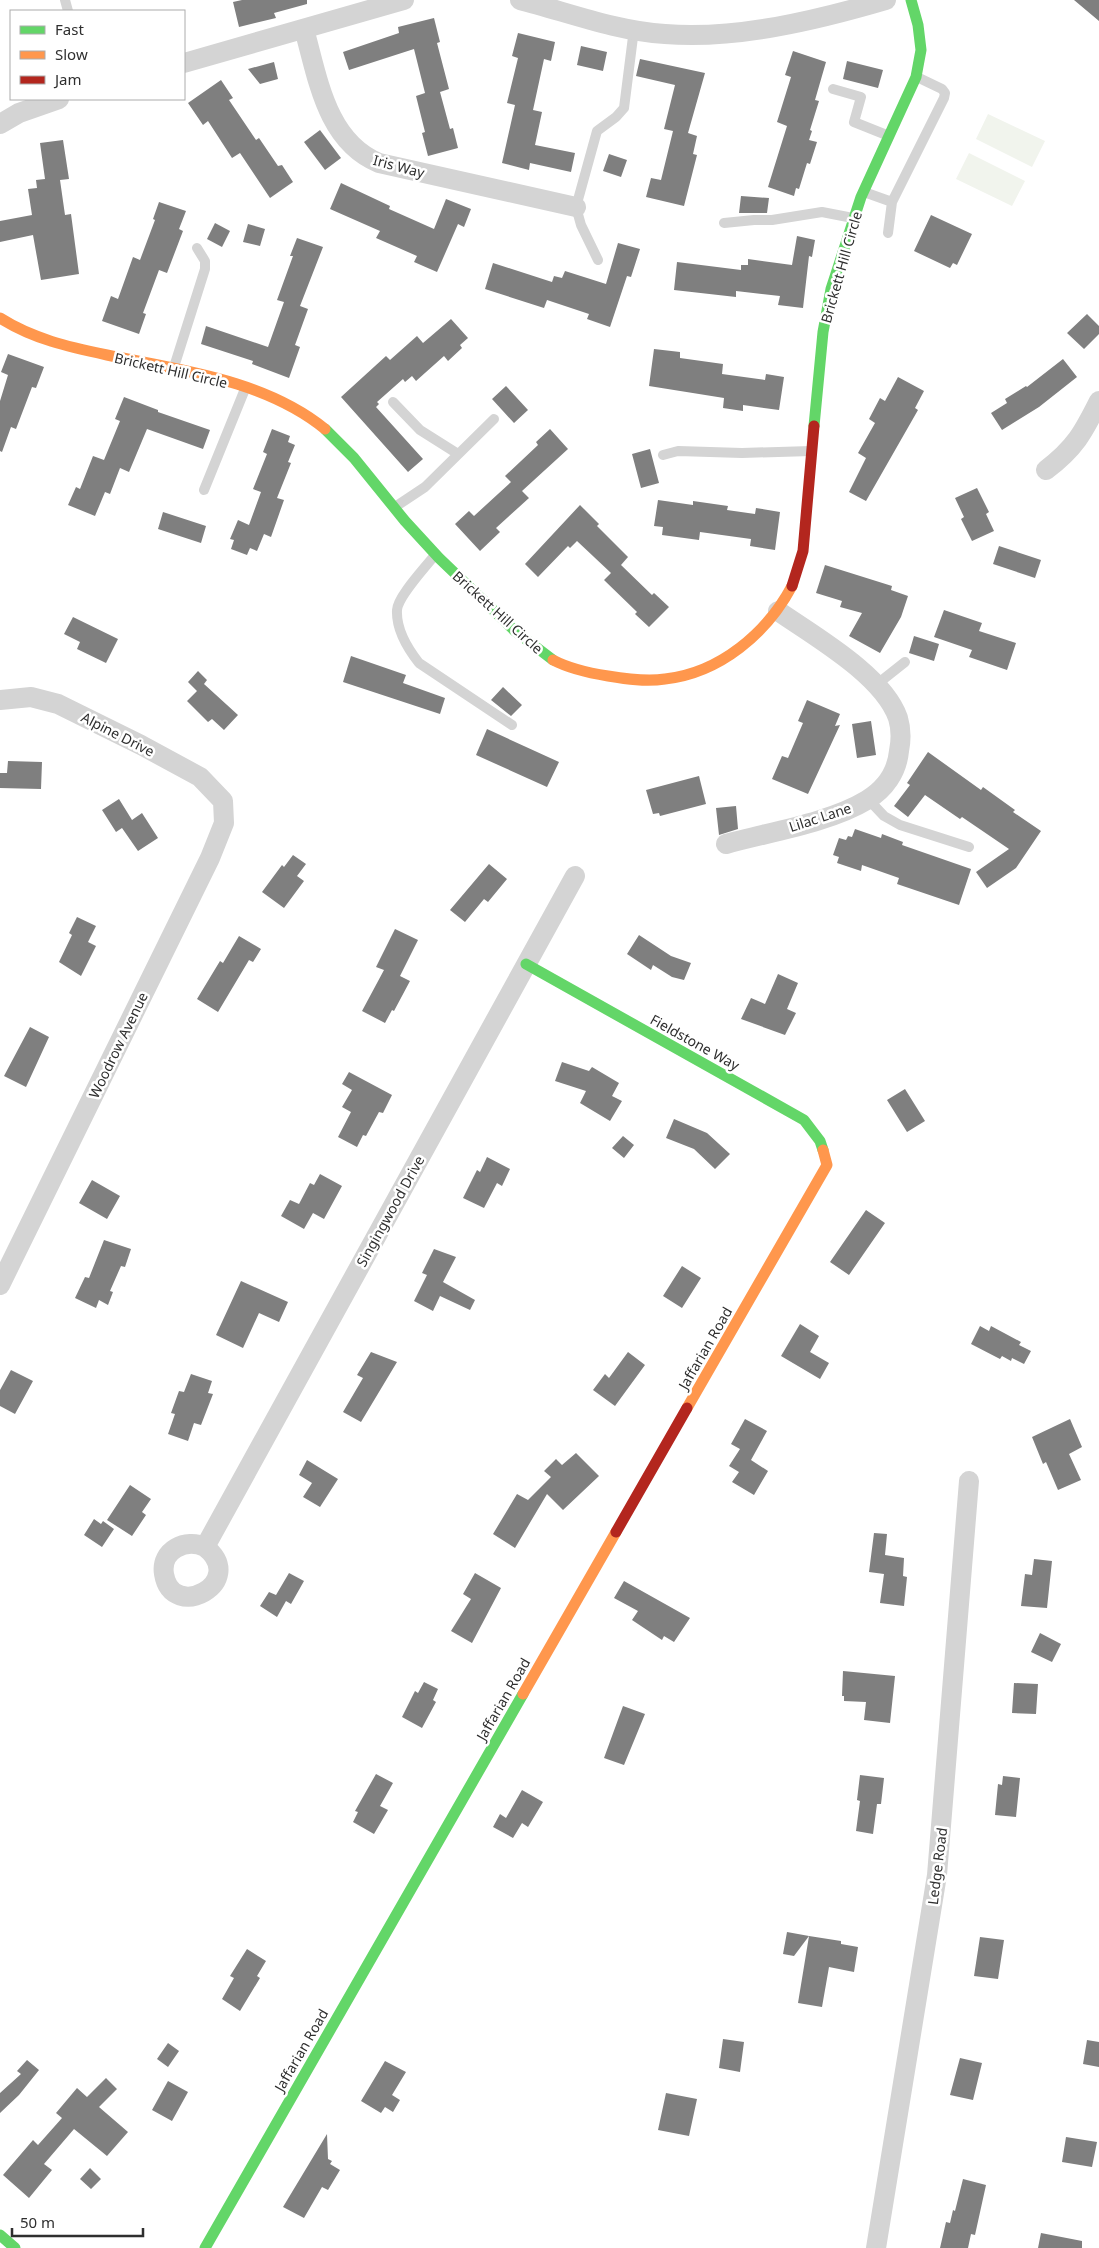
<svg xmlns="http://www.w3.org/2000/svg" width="1099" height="2248" viewBox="0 0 1099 2248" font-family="'Noto Sans',sans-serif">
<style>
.green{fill:#f1f4ed}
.building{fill:#7f7f7f}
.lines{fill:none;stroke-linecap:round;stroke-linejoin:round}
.lane{stroke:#d4d4d4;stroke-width:10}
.street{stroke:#d4d4d4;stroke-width:20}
.fast{stroke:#63d668;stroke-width:11}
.slow{stroke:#ff974d;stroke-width:11}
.jam{stroke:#b3261e;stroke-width:11}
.labels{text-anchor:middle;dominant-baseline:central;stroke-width:5;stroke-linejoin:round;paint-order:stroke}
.street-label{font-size:14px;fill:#2f2f2f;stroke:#fff}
</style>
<rect width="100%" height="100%" fill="#fff"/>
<path class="green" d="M 988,114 L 1045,141 L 1032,167 L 976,139 Z
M 969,153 L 1025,181 L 1012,206 L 956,179 Z"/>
<path class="building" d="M 242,0 L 307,0 L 307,4 L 274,13 L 276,18 L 239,27 L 233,2 Z
M 1074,0 L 1099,0 L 1099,21 Z
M 434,18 L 440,42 L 437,43 L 449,89 L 440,92 L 450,129 L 453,128 L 458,148 L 428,156 L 422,133 L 425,132 L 416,96 L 425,93 L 414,49 L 349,70 L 343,52 L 399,33 L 398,27 Z
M 518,33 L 555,42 L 551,61 L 544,59 L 533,110 L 542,112 L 535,145 L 575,153 L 571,172 L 530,163 L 529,170 L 502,163 L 515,105 L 507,103 L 518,58 L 512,56 Z
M 581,46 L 607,52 L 603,71 L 577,65 Z
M 793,51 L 826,62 L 815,100 L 819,101 L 810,130 L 812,131 L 809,140 L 817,142 L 810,164 L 807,163 L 799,189 L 796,188 L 794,196 L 768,187 L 787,126 L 777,122 L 791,77 L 785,75 Z
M 640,59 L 705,73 L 688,133 L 697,136 L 693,154 L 697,155 L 684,206 L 646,197 L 651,178 L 661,180 L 673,131 L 664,129 L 675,85 L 636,76 Z
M 847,61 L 883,70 L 878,88 L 843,79 Z
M 274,62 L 278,79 L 260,84 L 248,69 Z
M 221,80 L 233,98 L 229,100 L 256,140 L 259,138 L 278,166 L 282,165 L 293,182 L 270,198 L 240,153 L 232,158 L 208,121 L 203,125 L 188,103 Z
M 320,130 L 341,158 L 325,170 L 304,142 Z
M 63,140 L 69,179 L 60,180 L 65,215 L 71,214 L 79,274 L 41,280 L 33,235 L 0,242 L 0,221 L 32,215 L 28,189 L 37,188 L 36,180 L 45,179 L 40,143 Z
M 609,154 L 627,160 L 621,177 L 603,171 Z
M 341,183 L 390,206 L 389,209 L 434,229 L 446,199 L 471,209 L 464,227 L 458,224 L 437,272 L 414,262 L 417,256 L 376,238 L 380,231 L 330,209 Z
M 741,196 L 769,198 L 767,213 L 739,213 Z
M 159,202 L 186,211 L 179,229 L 183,231 L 167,273 L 159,270 L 143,313 L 146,314 L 139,334 L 102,321 L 111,296 L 118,299 L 133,257 L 140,260 L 155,220 L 153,219 Z
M 931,215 L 972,234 L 957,265 L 953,263 L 950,268 L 914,251 Z
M 215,223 L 230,231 L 222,247 L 207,239 Z
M 248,224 L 265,229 L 260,246 L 243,242 Z
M 797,236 L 815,240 L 812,257 L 809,256 L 803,308 L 778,305 L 780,296 L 736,291 L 736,297 L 674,290 L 677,262 L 741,270 L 741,265 L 748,265 L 748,259 L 792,265 Z
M 297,238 L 323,247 L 300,306 L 308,309 L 295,345 L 300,347 L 289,378 L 252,364 L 253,361 L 201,344 L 206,326 L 268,347 L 284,302 L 277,300 L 293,256 L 290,256 Z
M 618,243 L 640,249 L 631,277 L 627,276 L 610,327 L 587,319 L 589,314 L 547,300 L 544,308 L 485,289 L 493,263 L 552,282 L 554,276 L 562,278 L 565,271 L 606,284 Z
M 1087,314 L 1099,326 L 1099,334 L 1084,349 L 1067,333 Z
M 451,319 L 468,338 L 460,345 L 462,348 L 448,361 L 444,356 L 416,381 L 412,376 L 405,382 L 403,379 L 377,402 L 379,404 L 376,407 L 423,459 L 408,472 L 341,397 L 386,356 L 390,360 L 417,336 L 423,343 Z
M 654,349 L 680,352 L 680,358 L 723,364 L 722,374 L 765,380 L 766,374 L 784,377 L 779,410 L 743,405 L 743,411 L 723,408 L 724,398 L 649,386 Z
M 8,354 L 44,367 L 36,388 L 32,387 L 16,429 L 11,427 L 2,452 L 0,451 L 0,401 L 8,375 L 1,372 Z
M 1063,359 L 1077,377 L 1039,407 L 1002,430 L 991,413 L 1007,403 L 1005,399 L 1026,386 L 1027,387 Z
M 898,377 L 924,391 L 915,408 L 918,410 L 866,501 L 849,492 L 866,458 L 858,453 L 875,423 L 869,419 L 880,398 L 885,401 Z
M 506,386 L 528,410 L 514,423 L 492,399 Z
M 124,397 L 158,410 L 158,412 L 210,430 L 203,449 L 147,429 L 129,472 L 120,468 L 110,494 L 105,492 L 95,516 L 68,505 L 76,487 L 80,489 L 93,456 L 104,460 L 120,421 L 115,419 Z
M 272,429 L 290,436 L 288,442 L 295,445 L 288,462 L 291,463 L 277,498 L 284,500 L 271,537 L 264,534 L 257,551 L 250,548 L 247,555 L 231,549 L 234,540 L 230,539 L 238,520 L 249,525 L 261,492 L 253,489 L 267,454 L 263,452 Z
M 550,429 L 568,449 L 522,491 L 529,498 L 496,528 L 500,532 L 480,551 L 455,524 L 469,511 L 474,516 L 511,482 L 505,476 L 538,445 L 536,442 Z
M 650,449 L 659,483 L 641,488 L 632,454 Z
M 977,488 L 989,512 L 986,514 L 994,531 L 972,541 L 961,519 L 964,517 L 955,498 Z
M 658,500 L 693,505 L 693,501 L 728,506 L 727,510 L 755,514 L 756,508 L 780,512 L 775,550 L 750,546 L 751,539 L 700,532 L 699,540 L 662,535 L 663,527 L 654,526 Z
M 580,505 L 599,524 L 597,526 L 628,557 L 621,565 L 652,595 L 654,593 L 669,607 L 649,627 L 635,614 L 637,612 L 604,580 L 611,573 L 577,541 L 570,548 L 568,546 L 538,577 L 525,564 Z
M 163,512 L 206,526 L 201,543 L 158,529 Z
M 999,546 L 1041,560 L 1035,578 L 993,564 Z
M 825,565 L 892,586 L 891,590 L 908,596 L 901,617 L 880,653 L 849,636 L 862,613 L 840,607 L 842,601 L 816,593 Z
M 944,610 L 982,623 L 979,631 L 1016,643 L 1007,670 L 969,657 L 972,650 L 934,637 Z
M 73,617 L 118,639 L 106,663 L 77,649 L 80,642 L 64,634 Z
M 914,636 L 939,644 L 934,661 L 909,653 Z
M 351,656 L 406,675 L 403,683 L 445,698 L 440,714 L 343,682 Z
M 198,671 L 207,680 L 204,684 L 238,715 L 224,730 L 212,719 L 208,722 L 187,701 L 197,691 L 188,682 Z
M 503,687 L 522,705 L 511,716 L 491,700 Z
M 807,700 L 840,714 L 835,726 L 840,725 L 808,794 L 772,779 L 782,756 L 788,758 L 803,723 L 798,721 Z
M 871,721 L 876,755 L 857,758 L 852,724 Z
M 487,729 L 559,762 L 547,787 L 476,755 Z
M 928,752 L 981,790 L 983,787 L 1015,810 L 1013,812 L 1041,831 L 1016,868 L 987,888 L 976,872 L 1009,849 L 962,817 L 960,819 L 925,795 L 908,817 L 894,806 L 910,785 L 907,783 Z
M 8,761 L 42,762 L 41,789 L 0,788 L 0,773 L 7,773 Z
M 699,776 L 706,804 L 660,816 L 659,813 L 653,814 L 646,790 Z
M 119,799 L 132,820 L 142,813 L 158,838 L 138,851 L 122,828 L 116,832 L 102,810 Z
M 736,806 L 738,829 L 719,835 L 716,808 Z
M 855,829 L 881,838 L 882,834 L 903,842 L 902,845 L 971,869 L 959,905 L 897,884 L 899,878 L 862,865 L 861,871 L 837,863 L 839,857 L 833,855 L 839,838 L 846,840 L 848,836 L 852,837 Z
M 293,855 L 306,864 L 297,876 L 304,881 L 284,908 L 262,892 L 282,865 L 284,867 Z
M 489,864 L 507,879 L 488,902 L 484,899 L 465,922 L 450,910 Z
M 77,917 L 96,926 L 88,942 L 96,946 L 81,976 L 59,962 L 72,935 L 69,933 Z
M 395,929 L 418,940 L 400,976 L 410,981 L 394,1011 L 392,1010 L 385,1023 L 362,1011 L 384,970 L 376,967 Z
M 639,935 L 671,956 L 691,963 L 684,980 L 672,977 L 653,965 L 651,970 L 627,954 Z
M 239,936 L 261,949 L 253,962 L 249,960 L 218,1012 L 197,999 L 220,961 L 223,963 Z
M 778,974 L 798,983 L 787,1009 L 796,1013 L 785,1035 L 741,1019 L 751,998 L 765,1004 Z
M 30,1027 L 49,1037 L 26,1087 L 4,1076 Z
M 562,1062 L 589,1071 L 592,1067 L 619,1083 L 612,1096 L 622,1101 L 610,1121 L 580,1103 L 586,1091 L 555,1081 Z
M 349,1072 L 392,1095 L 383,1113 L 379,1112 L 366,1136 L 363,1135 L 357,1147 L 338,1137 L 351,1112 L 342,1107 L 352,1090 L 342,1084 Z
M 905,1089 L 925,1121 L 907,1132 L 887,1100 Z
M 674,1119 L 707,1133 L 730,1154 L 715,1169 L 694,1149 L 666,1138 Z
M 623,1136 L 634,1145 L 624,1158 L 612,1148 Z
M 487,1157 L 510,1169 L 502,1186 L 497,1183 L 484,1208 L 463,1198 L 477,1170 L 480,1172 Z
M 320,1174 L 342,1186 L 324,1219 L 313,1213 L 304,1229 L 281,1216 L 290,1200 L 299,1204 L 310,1183 L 314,1185 Z
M 92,1180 L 120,1196 L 107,1219 L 79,1203 Z
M 866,1210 L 885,1223 L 849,1275 L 830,1262 Z
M 104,1240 L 131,1249 L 125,1267 L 121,1266 L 110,1291 L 113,1292 L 108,1305 L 99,1300 L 96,1308 L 75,1298 L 85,1277 L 89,1278 Z
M 434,1249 L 456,1257 L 443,1282 L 475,1300 L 470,1310 L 440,1296 L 433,1311 L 414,1301 L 427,1275 L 422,1273 Z
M 682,1266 L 701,1278 L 682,1308 L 663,1296 Z
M 241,1281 L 288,1302 L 279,1322 L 259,1313 L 243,1348 L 216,1335 Z
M 800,1324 L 819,1336 L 810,1352 L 829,1363 L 820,1379 L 781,1356 Z
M 980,1326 L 989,1331 L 991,1326 L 1021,1342 L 1019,1345 L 1031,1351 L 1024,1364 L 1012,1358 L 1011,1361 L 1002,1356 L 1000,1359 L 971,1344 Z
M 371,1352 L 397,1362 L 361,1422 L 343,1412 L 363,1378 L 357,1375 Z
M 628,1352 L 645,1365 L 615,1406 L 593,1390 L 605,1374 L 609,1378 Z
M 11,1370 L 33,1381 L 15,1414 L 0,1406 L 0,1390 Z
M 191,1374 L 212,1381 L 208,1393 L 213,1394 L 201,1425 L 194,1423 L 188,1441 L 168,1434 L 175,1414 L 171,1413 L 179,1391 L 184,1392 Z
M 745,1419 L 767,1431 L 751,1460 L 768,1471 L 754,1495 L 732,1482 L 739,1472 L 729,1466 L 740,1449 L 731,1444 Z
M 1070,1419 L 1082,1447 L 1069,1454 L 1081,1480 L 1058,1490 L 1046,1462 L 1043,1464 L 1032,1437 Z
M 576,1453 L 599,1476 L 563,1510 L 547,1494 L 515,1548 L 493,1534 L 517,1494 L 528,1500 L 551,1477 L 544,1471 L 556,1459 L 562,1465 Z
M 307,1460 L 338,1479 L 320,1507 L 303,1497 L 312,1483 L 299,1475 Z
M 130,1485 L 151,1499 L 142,1512 L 146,1515 L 132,1536 L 107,1520 Z
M 94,1519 L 101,1524 L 103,1521 L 114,1529 L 102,1547 L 84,1535 Z
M 874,1533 L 887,1534 L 885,1555 L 904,1558 L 903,1576 L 907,1577 L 904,1606 L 880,1603 L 884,1574 L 869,1572 Z
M 1034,1559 L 1052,1561 L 1047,1608 L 1021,1606 L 1025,1574 L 1032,1575 Z
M 289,1573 L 304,1581 L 291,1604 L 286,1601 L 277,1617 L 260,1606 L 269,1592 L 276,1595 Z
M 475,1573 L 501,1588 L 472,1643 L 451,1631 L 471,1599 L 463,1594 Z
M 624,1581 L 690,1618 L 674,1642 L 664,1636 L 662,1640 L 632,1620 L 638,1611 L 614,1598 Z
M 1040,1633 L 1061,1644 L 1052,1662 L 1031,1652 Z
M 843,1671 L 895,1676 L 890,1723 L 864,1720 L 866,1702 L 844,1701 L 844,1696 L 842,1696 Z
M 424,1682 L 438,1689 L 433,1700 L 436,1702 L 422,1728 L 402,1717 L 415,1691 L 418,1693 Z
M 1014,1683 L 1038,1684 L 1036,1714 L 1012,1713 Z
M 623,1706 L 645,1714 L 624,1765 L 604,1758 Z
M 376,1774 L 393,1783 L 380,1806 L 388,1810 L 374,1834 L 353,1822 L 358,1812 L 355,1811 Z
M 860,1775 L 884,1778 L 881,1804 L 877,1804 L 873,1834 L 856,1831 L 860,1801 L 857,1800 Z
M 1003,1776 L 1020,1778 L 1016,1817 L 995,1815 L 998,1784 L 1002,1785 Z
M 522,1790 L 543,1802 L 528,1827 L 522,1823 L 513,1838 L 493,1827 L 500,1814 L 506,1818 Z
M 787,1932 L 809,1936 L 794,1956 L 783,1954 Z
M 809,1936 L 841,1941 L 841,1944 L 858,1947 L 854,1972 L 829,1967 L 822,2007 L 798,2003 Z
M 980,1937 L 1004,1940 L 998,1979 L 974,1976 Z
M 247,1949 L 266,1961 L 257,1976 L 260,1978 L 240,2011 L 222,1999 L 234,1978 L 230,1976 Z
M 723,2039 L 744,2042 L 740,2072 L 719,2068 Z
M 1087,2040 L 1099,2042 L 1099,2067 L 1083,2064 Z
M 168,2043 L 179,2051 L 168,2067 L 157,2059 Z
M 960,2058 L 982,2063 L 973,2100 L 950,2095 Z
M 27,2060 L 39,2070 L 19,2095 L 0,2113 L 0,2093 L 21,2074 L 17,2071 Z
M 385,2061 L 406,2072 L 392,2095 L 400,2100 L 393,2112 L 385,2107 L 381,2113 L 361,2101 Z
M 106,2078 L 117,2089 L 99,2107 L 128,2132 L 107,2156 L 74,2129 L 44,2164 L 52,2170 L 29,2198 L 3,2175 L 33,2140 L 38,2145 L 62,2118 L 56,2113 L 77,2088 L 87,2097 Z
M 168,2081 L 188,2092 L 172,2121 L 152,2110 Z
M 666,2093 L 697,2099 L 689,2136 L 658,2130 Z
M 327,2134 L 328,2159 L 332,2161 L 330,2164 L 340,2170 L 328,2190 L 322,2187 L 304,2218 L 283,2207 Z
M 1066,2137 L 1097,2142 L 1092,2167 L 1062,2162 Z
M 90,2168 L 101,2179 L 91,2189 L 80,2179 Z
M 963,2179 L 986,2185 L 975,2235 L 971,2234 L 968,2248 L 940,2248 L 946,2222 L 950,2223 L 953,2210 L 955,2211 Z
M 1041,2233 L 1082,2241 L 1082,2248 L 1038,2248 Z"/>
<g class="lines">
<path class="lane" d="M 65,0 L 68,11
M 833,89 L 861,97 L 854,122 L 889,136
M 864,192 L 892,202 L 944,98 L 945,93 L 942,89 L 917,77
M 724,223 L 754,220 L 772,220 L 822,212 L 853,218
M 888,233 L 892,202
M 598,260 L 581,225 L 576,207 L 597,131 L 616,117 L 624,108 L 634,29
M 174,367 L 205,269 L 205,261 L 197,248
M 393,402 L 420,430 L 458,454
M 663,455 L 678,451 L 742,453 L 811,451
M 204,490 L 245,389
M 395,507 L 425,487 L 494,419
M 434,556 C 425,568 398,596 397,610 C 396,629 408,649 419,663 L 512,725
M 876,685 L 905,662
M 868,799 L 884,816 L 900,825 L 969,847"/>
<path class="street" d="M 520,0 C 567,12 616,31 665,34 C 736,40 818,20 886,0
M 304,29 C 318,78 326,141 379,163 L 576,207
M 184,63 L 404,0
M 0,124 L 19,113 L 59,99
M 1046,470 C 1075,448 1083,433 1099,401
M 0,700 L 31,697 L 58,704 L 141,745 L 200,777 L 223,801 L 224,823 L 210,858 L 0,1285
M 726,844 C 769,832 829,823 867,800 C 885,789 897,772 899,751 C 901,741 901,728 898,718 C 883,675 814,636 778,611
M 205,1547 C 249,1582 172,1623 164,1574 C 160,1550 186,1538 205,1547 L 575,876
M 876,2248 L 937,1875 L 969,1481"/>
<path class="fast" d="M 814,426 L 823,332 L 831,289 L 861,197 L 916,77 L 921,50 L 918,25 L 911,0
M 325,429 L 354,458 L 405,521 L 439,558 L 515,631 L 553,660
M 526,964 L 804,1120 L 820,1141 L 823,1150
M 0,2235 L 15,2248
M 205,2248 L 523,1694"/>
<path class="slow" d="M 0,318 C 33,339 69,347 107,355 C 180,370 265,380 325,429
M 553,660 C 570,669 589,673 608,676 C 626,679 646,682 665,679 C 720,673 767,633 792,586
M 687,1408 L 827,1165 L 823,1150
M 523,1694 L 616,1532"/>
<path class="jam" d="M 792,586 L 803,551 L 814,426
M 616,1532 L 687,1408"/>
</g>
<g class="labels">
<g class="street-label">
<text transform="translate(399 166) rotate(15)">Iris Way</text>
<text transform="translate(841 267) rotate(-74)">Brickett Hill Circle</text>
<text transform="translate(171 370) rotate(13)">Brickett Hill Circle</text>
<text transform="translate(498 612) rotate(42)">Brickett Hill Circle</text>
<text transform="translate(118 734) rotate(27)">Alpine Drive</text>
<text transform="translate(820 817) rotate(-18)">Lilac Lane</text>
<text transform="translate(695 1042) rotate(29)">Fieldstone Way</text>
<text transform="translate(118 1045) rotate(-64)">Woodrow Avenue</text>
<text transform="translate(390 1211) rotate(-61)">Singingwood Drive</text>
<text transform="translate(705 1348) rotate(-60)">Jaffarian Road</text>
<text transform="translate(503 1699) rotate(-60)">Jaffarian Road</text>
<text transform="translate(937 1866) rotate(-83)">Ledge Road</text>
<text transform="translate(301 2050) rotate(-60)">Jaffarian Road</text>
</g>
</g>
<rect x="10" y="10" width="175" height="90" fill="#ffffff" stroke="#acacac"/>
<rect x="20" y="26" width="25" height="8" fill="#63d668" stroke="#acacac"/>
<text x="55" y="35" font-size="15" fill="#2f2f2f">Fast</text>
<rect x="20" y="51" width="25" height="8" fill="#ff974d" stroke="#acacac"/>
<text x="55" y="60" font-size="15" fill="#2f2f2f">Slow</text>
<rect x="20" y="76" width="25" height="8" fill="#b3261e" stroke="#acacac"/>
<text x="55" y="85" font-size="15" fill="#2f2f2f">Jam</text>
<path d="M12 2228v8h131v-8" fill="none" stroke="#2f2f2f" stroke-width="2.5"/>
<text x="20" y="2228" font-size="15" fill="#2f2f2f" stroke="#ffffff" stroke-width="4" paint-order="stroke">50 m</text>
</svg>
